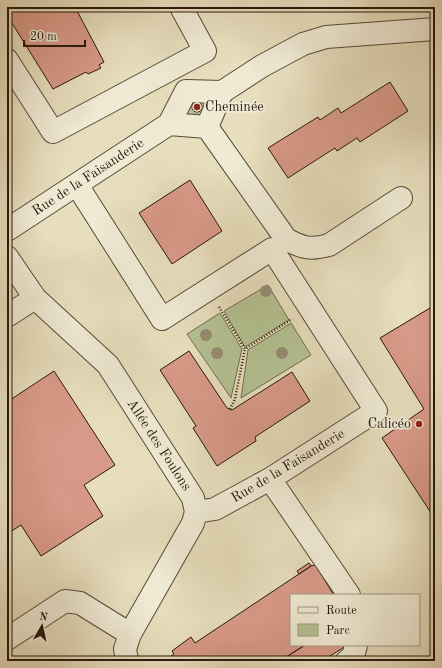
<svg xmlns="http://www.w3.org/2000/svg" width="442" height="668" viewBox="0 0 442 668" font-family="'Old Standard TT',serif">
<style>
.green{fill:#b4c192;stroke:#6e6c4f}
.building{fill:#d89a88;stroke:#28170c}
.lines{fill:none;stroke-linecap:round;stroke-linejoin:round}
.minor-casing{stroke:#584938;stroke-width:24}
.path{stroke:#28170c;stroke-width:2.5;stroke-dasharray:1 2;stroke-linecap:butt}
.minor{stroke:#efead4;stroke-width:22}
.tree{fill:#958d72}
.poi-dot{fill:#8f2418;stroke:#efead4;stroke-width:1.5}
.labels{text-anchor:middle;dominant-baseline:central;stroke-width:3.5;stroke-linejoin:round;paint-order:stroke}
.poi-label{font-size:14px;fill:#28170c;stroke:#efead4;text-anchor:start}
.street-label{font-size:14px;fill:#28170c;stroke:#efead4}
</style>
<rect width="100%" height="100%" fill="#e7debd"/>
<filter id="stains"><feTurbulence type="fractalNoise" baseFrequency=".005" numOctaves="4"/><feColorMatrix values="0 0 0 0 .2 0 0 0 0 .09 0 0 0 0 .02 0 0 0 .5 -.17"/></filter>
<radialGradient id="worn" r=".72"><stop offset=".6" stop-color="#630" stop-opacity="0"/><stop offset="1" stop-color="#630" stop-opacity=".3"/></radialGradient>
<path class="green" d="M 195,98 L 207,100 L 204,114 L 197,117 L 187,115 L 185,112 Z
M 268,285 L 289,320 L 245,347 L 224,311 Z
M 220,313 L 242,349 L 231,398 L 187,334 Z
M 291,323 L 311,355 L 241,398 L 248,350 Z"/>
<path class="building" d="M 7,7 L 75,7 L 104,62 L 99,65 L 101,68 L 88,74 L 86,72 L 53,89 L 7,15 Z
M 390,82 L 408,111 L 360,142 L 357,138 L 337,151 L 335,148 L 288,178 L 268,148 L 318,117 L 320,120 L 338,108 L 341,113 Z
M192 107a5 5 0 1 1 10 0a5 5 0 1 1-10 0Z
M 190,180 L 222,231 L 172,264 L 139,213 Z
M 435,305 L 435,519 L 382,438 L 424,409 L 380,338 Z
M 189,351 L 227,408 L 232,410 L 292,372 L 310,401 L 255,437 L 256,441 L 217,466 L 193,428 L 196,426 L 160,370 Z
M 54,371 L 115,465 L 84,485 L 103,516 L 41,556 L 21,525 L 7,534 L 7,402 Z
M 309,563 L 311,566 L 299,574 L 297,571 Z
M 315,565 L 319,569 L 319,571 L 334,595 L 291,595 L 291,645 L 305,645 L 280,661 L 168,661 L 167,659 L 174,654 L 172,651 L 191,637 L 195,643 L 311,566 Z
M 305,645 L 345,645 L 346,646 L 322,661 L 280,661 Z"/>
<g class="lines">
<g class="minor-casing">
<path id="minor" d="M 7,60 L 53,132 L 205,51 L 181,7
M 222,92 L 262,66 L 303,44 L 326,37 L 435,29
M 207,127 L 286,239 C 302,248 311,250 329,245 L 401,198
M 77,185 L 162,319 L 272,249 L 376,411 L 270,479 L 215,509 L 196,512
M 7,230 L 169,124 L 186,91 L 222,92 L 207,127 L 169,124
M 7,257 L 35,298 L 108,365 L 193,498 L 196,512 L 193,523 L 130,634 L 125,649 L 127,661
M 7,316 L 35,298
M 270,479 L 349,595
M 7,639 L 65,601 L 80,603 L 130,634
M 347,661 L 353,657 L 356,645"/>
</g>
<path class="path" d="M 219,307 L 245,349 L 292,319
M 230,409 L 235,399 L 245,349"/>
<use href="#minor" class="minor"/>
</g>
<g class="tree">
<circle cx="266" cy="291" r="6"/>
<circle cx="206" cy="335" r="6"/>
<circle cx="217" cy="353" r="6"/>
<circle cx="282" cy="353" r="6"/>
</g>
<g class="poi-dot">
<circle cx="197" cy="107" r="4"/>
<circle cx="419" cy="424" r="4"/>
</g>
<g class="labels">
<g class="poi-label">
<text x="205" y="107">Cheminée</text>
<text x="411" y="424" text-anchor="end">Calicéo</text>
</g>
<g class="street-label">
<text transform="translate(88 177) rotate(-33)">Rue de la Faisanderie</text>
<text transform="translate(159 445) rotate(57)">Allée des Foulons</text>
<text transform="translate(288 466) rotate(-31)">Rue de la Faisanderie</text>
</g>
</g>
<rect width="442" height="668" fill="none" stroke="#e7debd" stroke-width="24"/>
<rect x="8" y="8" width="426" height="652" fill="none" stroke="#28170c" stroke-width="2"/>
<rect x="12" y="12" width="418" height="644" fill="none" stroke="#28170c"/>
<rect x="290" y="594" width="130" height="52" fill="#efead4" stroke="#9f9684"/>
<rect x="298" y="607" width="20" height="6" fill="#efead4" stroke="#9f9684"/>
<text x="326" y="614" font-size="12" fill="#28170c">Route</text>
<rect x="298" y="624" width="20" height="12" fill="#b4c192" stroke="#9f9684"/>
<text x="326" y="634" font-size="12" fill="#28170c">Parc</text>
<g transform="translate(42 626) rotate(9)" stroke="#efead4" stroke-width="3" paint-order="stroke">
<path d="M0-3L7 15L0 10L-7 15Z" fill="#28170c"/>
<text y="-6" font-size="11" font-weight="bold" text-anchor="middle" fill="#28170c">N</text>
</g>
<path d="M24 40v6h61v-6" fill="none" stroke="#28170c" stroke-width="2"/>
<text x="30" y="40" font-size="12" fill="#28170c" stroke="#efead4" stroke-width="3" paint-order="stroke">20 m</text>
<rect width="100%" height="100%" filter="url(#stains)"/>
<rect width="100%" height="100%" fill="url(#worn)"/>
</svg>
